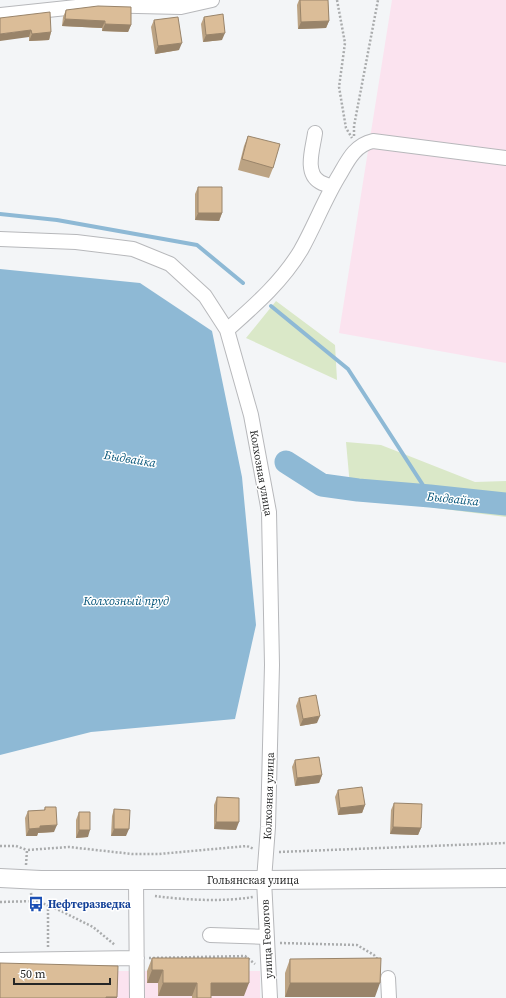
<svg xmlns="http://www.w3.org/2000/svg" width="506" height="998" viewBox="0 0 506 998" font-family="'Source Serif 4',serif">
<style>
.industrial{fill:#fbe3ef}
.green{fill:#dae8c8}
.water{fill:#8eb9d5}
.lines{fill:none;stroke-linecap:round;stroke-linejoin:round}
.stream{stroke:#8eb9d5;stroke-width:4}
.river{stroke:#8eb9d5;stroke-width:23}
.minor-casing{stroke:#b7b8bb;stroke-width:16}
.major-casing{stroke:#b7b8bb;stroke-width:20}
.path{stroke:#aaacad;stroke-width:2.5;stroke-dasharray:2 2;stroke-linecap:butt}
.minor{stroke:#fff;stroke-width:14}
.major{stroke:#fff;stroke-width:18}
.wall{fill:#bca383}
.shaded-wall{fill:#99846a}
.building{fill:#dbbd98;stroke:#99846a}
.labels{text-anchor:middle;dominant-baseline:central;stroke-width:3;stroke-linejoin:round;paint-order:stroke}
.street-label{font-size:11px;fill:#252626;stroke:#fff}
.transit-label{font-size:11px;font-weight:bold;fill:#164399;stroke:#fff;text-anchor:start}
.water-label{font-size:12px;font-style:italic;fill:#005176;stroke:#fff}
</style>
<rect width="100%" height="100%" fill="#f3f5f7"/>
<path class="industrial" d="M 392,0 L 506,0 L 506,363 L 339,333 Z
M 51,971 L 260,971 L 260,998 L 0,998 Z"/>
<path class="green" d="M 276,301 L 335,345 L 337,380 L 246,338 Z
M 346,442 L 381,445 L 475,482 L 506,481 L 506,517 L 351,497 Z"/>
<path class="water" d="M 0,269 L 140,283 L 212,331 L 242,477 L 256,625 L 235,719 L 91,732 L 0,755 Z"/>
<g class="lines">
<path class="stream" d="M 0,214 L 57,220 L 197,245 L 243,283
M 271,306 L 348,369 L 430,496"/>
<path class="river" d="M 286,462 L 322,485 L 358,490 L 430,496 L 506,504"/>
<g class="minor-casing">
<path id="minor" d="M 0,15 L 95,5 L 181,7 L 212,0
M 315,133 C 313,148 304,173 320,182 C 323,184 328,185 332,187
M 0,239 L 76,242 L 133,249 L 170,264 L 205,296 L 227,330 L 251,415 L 269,512 L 272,665 L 268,827 L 264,880 L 270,998
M 227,330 C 254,306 282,282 301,250 C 315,225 325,198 340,174 C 348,160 355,145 373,141 L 506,158
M 136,880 L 137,998
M 210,935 L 267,937
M 0,960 L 137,958
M 388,978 L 389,998"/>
</g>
<g class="major-casing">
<path id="major" d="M 0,878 L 41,880 L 264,880 L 506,878"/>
</g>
<path class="path" d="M 337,0 L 345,43 L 339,87 L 346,128 L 352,138
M 354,136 L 354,126 L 378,0
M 0,846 L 16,846 L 27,850
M 279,852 L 506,843
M 26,865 L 27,850 L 69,847 L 132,854 L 159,854 L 247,846 L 254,849
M 31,893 L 32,901
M 155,896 C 185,900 223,902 253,897
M 0,902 L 37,901 L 61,911 L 93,927 L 115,945
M 48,905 L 48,947
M 280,943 L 357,945 L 374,955 L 378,960
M 149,958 L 245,956 L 255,964"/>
<use href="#minor" class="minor"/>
<use href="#major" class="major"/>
</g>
<path class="wall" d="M 299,0 L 328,0 L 329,21 L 326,28 L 298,29 L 297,5 Z
M 66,10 L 131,25 L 128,32 L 102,31 L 102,28 L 62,26 L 63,17 Z
M 204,17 L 222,40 L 203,42 L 201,24 Z
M 0,18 L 51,32 L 49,40 L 29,41 L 29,37 Z
M 154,20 L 179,50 L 155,54 L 151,27 Z
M 248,136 L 273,168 L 269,178 L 238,170 L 244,146 Z
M 198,187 L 222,213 L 219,221 L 195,220 L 195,194 Z
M 299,698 L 317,723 L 300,726 L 296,706 Z
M 295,760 L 322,775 L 319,783 L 295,786 L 292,767 Z
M 338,790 L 365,805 L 362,813 L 338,815 L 335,797 Z
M 217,797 L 236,830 L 214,829 L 214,805 Z
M 394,803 L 421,828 L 418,835 L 390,834 L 391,810 Z
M 45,807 L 54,832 L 38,833 L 37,836 L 26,836 L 25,818 L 28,811 L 44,810 Z
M 114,809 L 126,836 L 111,836 L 112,816 Z
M 79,812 L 88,837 L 76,838 L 76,820 Z
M 152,958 L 244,996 L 211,996 L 211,998 L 192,998 L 192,996 L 158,996 L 158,983 L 147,983 L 147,971 Z
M 290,959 L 375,997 L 285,997 L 285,973 Z"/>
<path class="shaded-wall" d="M 65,19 L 105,21 L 102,28 L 62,26 Z
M 329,21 L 326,28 L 298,29 L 301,22 Z
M 105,24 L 131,25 L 128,32 L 102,31 Z
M 31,30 L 29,37 L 0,41 L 0,34 Z
M 51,32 L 49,40 L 29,41 L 32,34 Z
M 225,33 L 222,40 L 203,42 L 206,35 Z
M 182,43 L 179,50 L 155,54 L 158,46 Z
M 198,213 L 222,213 L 219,221 L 195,220 Z
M 320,716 L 317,723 L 300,726 L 303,719 Z
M 322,775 L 319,783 L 295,786 L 297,778 Z
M 365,805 L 362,813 L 338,815 L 340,808 Z
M 216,822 L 239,822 L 236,830 L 214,829 Z
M 57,825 L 54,832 L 38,833 L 37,836 L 26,836 L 29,829 L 40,826 Z
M 393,827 L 421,828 L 418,835 L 390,834 Z
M 114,829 L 129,829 L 126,836 L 111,836 Z
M 79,830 L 90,830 L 88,837 L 76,838 Z
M 152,970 L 163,970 L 158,983 L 147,983 Z
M 163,983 L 197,983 L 192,996 L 158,996 Z
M 211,983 L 249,983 L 244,996 L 206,996 Z
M 290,983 L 380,983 L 375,997 L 285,997 Z
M 106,997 L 117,997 L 117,998 L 105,998 Z"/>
<path class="building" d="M 300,0 L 328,0 L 329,21 L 301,22 Z
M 98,6 L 131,7 L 131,25 L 105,24 L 105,21 L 65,19 L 66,10 Z
M 50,12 L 51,32 L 32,34 L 31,30 L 0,34 L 0,18 Z
M 223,14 L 225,33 L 206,35 L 204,17 Z
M 178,17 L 182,43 L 158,46 L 154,20 Z
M 248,136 L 280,144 L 273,168 L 242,159 Z
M 198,187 L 222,187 L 222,213 L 198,213 Z
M 316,695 L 320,716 L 303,719 L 299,698 Z
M 319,757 L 322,775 L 297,778 L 295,760 Z
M 362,787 L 365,805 L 340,808 L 338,790 Z
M 217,797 L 239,798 L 239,822 L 216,822 Z
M 394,803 L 422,804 L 421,828 L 393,827 Z
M 45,807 L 56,807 L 57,825 L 40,826 L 40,828 L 29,829 L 28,811 L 45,810 Z
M 114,809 L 130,810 L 129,829 L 114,829 Z
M 79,812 L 90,812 L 90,830 L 79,830 Z
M 152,958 L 249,958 L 249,983 L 211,983 L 211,998 L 197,998 L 197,983 L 163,983 L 163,970 L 152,970 Z
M 381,958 L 380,983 L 290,983 L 290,959 Z
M 0,963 L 118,966 L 117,997 L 106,997 L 106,998 L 0,998 Z"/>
<defs>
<g id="bus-bare" transform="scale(1.2)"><path d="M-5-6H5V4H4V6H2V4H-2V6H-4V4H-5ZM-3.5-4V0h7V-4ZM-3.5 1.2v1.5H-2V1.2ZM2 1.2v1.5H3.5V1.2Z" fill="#1a4fb4" stroke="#fff" stroke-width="2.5" paint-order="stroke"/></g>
</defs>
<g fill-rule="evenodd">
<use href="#bus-bare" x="36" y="904"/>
</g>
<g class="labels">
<g class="street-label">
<text transform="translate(261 473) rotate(80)">Колхозная улица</text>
<text transform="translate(269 796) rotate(-88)">Колхозная улица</text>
<text x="253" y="880">Гольянская улица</text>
<text transform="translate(267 939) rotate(-93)">улица Геологов</text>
</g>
<g class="transit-label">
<text x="48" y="904">Нефтеразведка</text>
</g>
<g class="water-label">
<text transform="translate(130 459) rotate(9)">Быдвайка</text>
<text transform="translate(453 499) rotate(6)">Быдвайка</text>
<text x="126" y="601">Колхозный пруд</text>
</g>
</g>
<path d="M14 978v6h96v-6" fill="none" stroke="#252626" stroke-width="2"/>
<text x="20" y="978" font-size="12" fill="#252626" stroke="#ffffff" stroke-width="3" paint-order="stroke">50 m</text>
</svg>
